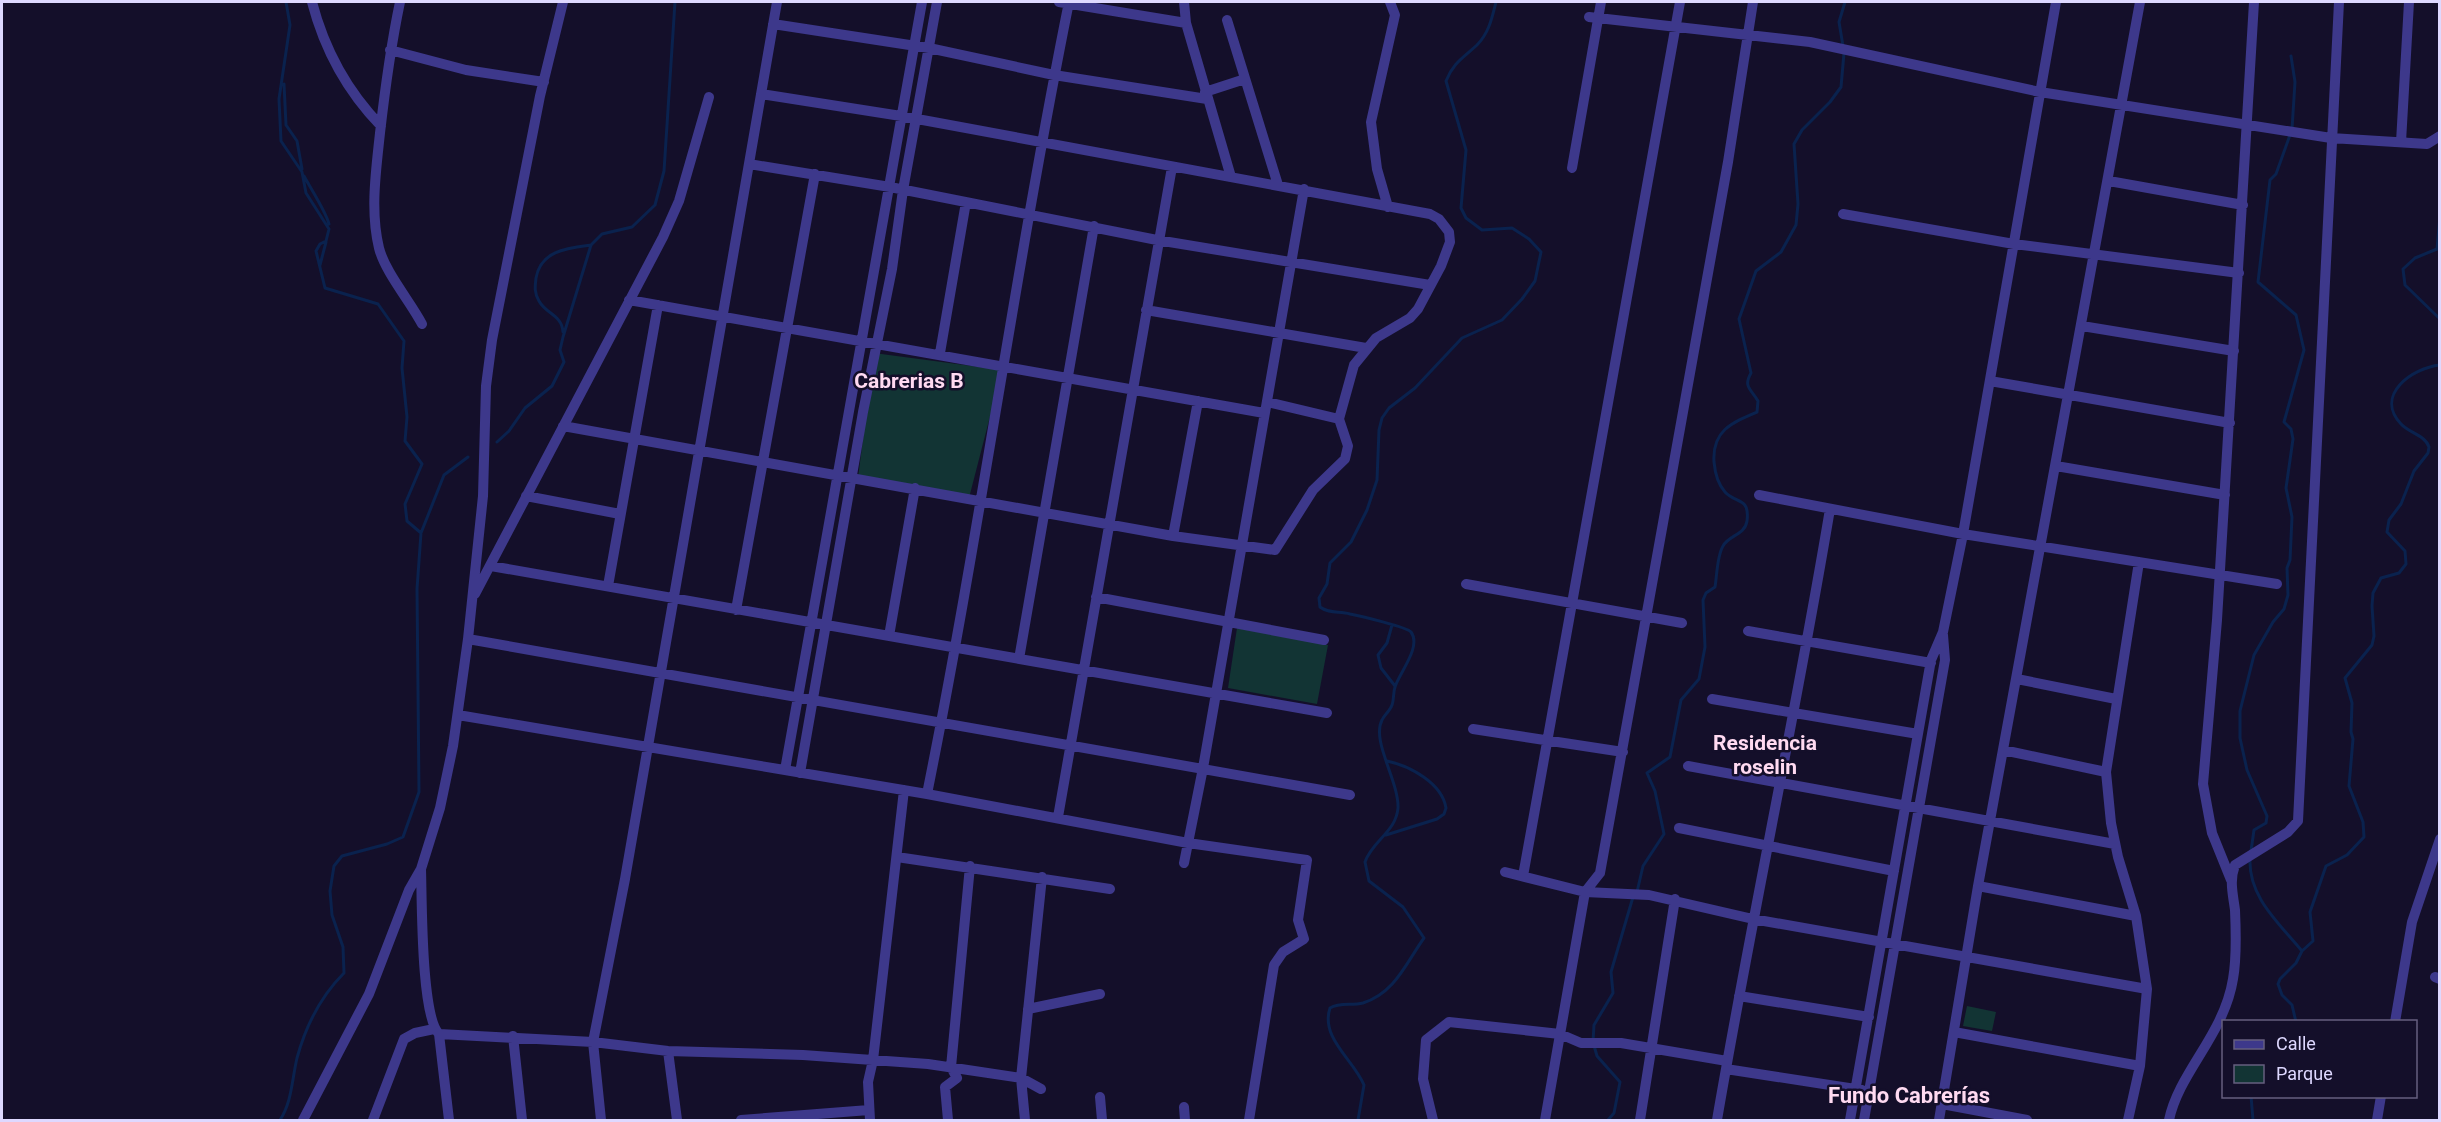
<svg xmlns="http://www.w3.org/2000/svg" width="2441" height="1122" viewBox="0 0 2441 1122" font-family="Roboto,sans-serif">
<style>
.green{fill:#123434}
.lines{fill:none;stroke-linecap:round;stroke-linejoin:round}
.stream{stroke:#0a224e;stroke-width:3}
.minor{stroke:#3d388b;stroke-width:10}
.labels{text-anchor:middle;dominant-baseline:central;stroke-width:5;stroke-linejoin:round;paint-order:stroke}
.neighbourhood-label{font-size:21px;font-weight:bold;fill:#ffdaf1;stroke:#140f2a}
.quarter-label{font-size:22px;font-weight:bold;fill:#ffdaf1;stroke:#140f2a}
</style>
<rect width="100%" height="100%" fill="#140f2a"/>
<path class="green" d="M 874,353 L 1002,370 L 969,498 L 858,478 Z
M 1237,628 L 1328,645 L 1317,704 L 1228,688 Z
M 1967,1006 L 1996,1012 L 1992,1031 L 1963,1026 Z"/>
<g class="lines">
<path class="stream" d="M 286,2 L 290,25 L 279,99 L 281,141 L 302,172 L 306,193 L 329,229 L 326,241 L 320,244 L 316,251 L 325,288 L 378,304 L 404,341 L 402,368 L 407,417 L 405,441 L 422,464 L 405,504 L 407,521 L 421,533
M 1843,46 L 1839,22 L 1845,2
M 2291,56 L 2295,82 L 2292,129
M 284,84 L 286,125 L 297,141 L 302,169
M 304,176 C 311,189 326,212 329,224
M 2440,216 L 2437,249 L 2415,258 L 2403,269 L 2405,285 L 2440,319
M 320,265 L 326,242
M 563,332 C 562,315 546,314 539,301 C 534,293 535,286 536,278 C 541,250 568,248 591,245
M 497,442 L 509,431 L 525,408 L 552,386 L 564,362 L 560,350 L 563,337 L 591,245 L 602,234 L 632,227 L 655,205 L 664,171 L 675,2
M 1392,625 L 1387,643 L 1378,655 L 1381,668 L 1395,686
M 1386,835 L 1437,819 L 1444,814 L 1446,808 C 1442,783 1410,766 1387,761
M 2251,851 L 2254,830 L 2266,823 L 2267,816 L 2247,770 L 2240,738 L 2240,711 L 2254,655 L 2273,622 L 2284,609 L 2288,595 L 2287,568 L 2290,560 L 2292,517 L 2286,488 L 2293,439 L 2291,429 L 2284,422 L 2304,350 L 2296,315 L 2258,282 L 2270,180 L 2276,174 L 2290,135
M 2250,858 C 2248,897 2279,923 2302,951
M 1637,892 L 1643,866 L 1664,834 L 1655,791 L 1647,773 L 1670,757 L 1681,700 L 1699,679 L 1705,647 L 1703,600 L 1706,593 L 1715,587 C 1717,575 1717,556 1723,546 C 1729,535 1745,535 1747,521 C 1750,497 1736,504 1725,492 C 1717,483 1715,473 1714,462 C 1712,431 1731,423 1757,412 L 1758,401 C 1751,389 1743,387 1751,373 L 1739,319 L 1756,271 L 1781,252 L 1796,225 L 1798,204 L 1794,144 L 1802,130 L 1830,102 L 1841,87 L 1844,53
M 2296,1022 L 2292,1005 L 2282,995 L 2278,984 L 2280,979 L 2296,963 L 2302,951 L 2313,941 L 2310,912 L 2326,866 L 2347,855 L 2364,837 L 2363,822 L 2349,786 L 2353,739 L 2351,732 L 2352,703 L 2345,678 L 2372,645 L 2374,636 L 2372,606 L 2373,593 L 2381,578 L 2399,573 L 2406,564 L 2405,551 L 2387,532 L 2389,520 L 2401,504 L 2414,471 L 2428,453 L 2429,447 C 2425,435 2409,433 2401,424 C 2374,395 2412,368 2440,365
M 2251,1096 L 2253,1120
M 280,1120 C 292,1102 292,1079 297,1058 C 306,1025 320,997 344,973 L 343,947 L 332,915 L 330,891 L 334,866 L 342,856 L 387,844 L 403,837 L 419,792 L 417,589 L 421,533 L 444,475 L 468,457
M 1358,1120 L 1364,1085 C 1354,1060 1320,1038 1330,1008 C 1340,1002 1352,1006 1363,1003 C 1395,993 1406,963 1424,938 L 1403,907 L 1369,881 L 1365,862 C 1372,841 1396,832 1398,808 C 1399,781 1371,741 1382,720 C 1384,715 1390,711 1392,705 C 1394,700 1393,693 1395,687 C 1399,673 1422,647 1411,632 C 1407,627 1360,616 1350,614 C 1339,611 1329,614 1320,607 L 1319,598 L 1327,584 L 1330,563 L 1351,542 L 1367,510 L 1377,480 L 1379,430 L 1382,418 L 1389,408 L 1415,388 L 1462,338 L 1502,320 L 1522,299 L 1535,281 L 1541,252 L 1529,239 L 1512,228 L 1482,230 L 1466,218 L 1461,208 L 1466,150 L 1446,81 C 1453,63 1463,58 1477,45 C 1489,33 1492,18 1496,2
M 1608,1120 L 1614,1113 L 1620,1082 L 1597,1056 L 1593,1042 L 1594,1025 L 1613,993 L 1611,972 L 1633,897"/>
<path class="minor" d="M 312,2 C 324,48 347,91 381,126
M 400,2 C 391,45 385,89 380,133 C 376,171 370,211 379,248 C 385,272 410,301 422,324
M 1059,2 L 1186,23
M 1184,2 L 1186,23 L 1231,177
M 1589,17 L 1810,42 L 2040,92 L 2331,138 L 2427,144 L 2440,136
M 1227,20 L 1278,185
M 773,24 L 929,48 L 1054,75 L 1207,99
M 390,50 L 466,70 L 544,82
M 1205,92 L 1245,79
M 2401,142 L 2409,2
M 749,164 L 890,187 L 1157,240 L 1430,285
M 1572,168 L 1601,2
M 2109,181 L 2243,205
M 1388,207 L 1377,169 L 1371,122 L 1395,15 L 1390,2
M 1843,214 L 2014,244 L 2239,273
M 629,300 L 1264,413
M 1146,310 L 1366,348
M 2082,326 L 2234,351
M 940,353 L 966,202
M 1990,381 L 2230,423
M 1267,402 L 1339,419
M 563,426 L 1173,536 L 1275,550 L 1313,490 L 1345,459 L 1348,446 L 1339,419 L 1354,365 L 1376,338 L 1410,318 L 1418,309 L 1441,266 L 1450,242 L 1449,232 L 1439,219 L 1430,214 L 901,116 L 761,94
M 2056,466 L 2225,495
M 1759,495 L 1963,534 L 2277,584
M 526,496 L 620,514
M 1173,536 L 1198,401
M 491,566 L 1327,713
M 1466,584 L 1682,623
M 608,586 L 658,305
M 475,594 L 663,237 L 679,201 L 709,97
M 1096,597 L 1324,640
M 736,610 L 815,174
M 1748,631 L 1931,663
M 889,636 L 915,488
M 468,639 L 1350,795
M 1019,659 L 1094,226
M 2017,679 L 2116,699
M 1712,699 L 1918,734
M 458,715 L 927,794 L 1188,843 L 1307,860 L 1298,920 L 1304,939 L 1283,952 L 1274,965 L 1249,1120
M 1473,729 L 1623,752
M 2003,750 L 2106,772
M 1688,766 L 2115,844
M 785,770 L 922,2
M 800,773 L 863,412 L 892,269 L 903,190 L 937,2
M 927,794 C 980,531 1016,265 1069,2
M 1058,817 L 1172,167
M 1679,828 L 1894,871
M 897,857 L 1110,889
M 1184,863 L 1203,768 L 1304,189
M 421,869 C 422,899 421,1016 439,1034 L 449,1120
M 1505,872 L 1585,892 L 1649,895 L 1753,919 L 2147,989
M 1523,876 L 1680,2
M 2231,880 L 2212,833 L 2203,784 L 2217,620 L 2254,2
M 1978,886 L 2136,916
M 2435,977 L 2440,979
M 1739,996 L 1869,1017
M 1028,1009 L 1100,994
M 2395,1022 L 2412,922 L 2440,839
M 1954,1032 L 2140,1066
M 439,1034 L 593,1042 L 668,1051 L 803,1055 L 928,1064 L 1021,1078 L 1041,1089
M 513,1036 L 522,1120
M 668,1051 L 677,1120
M 1726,1069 L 1862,1090
M 1100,1097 L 1102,1120
M 1942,1104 L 2027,1120
M 1184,1107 L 1185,1120
M 303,1120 L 369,994 L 409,890 L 421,869 L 440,808 L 453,746 L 468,639 L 483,496 L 486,386 L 492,340 L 540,96 L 563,2
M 373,1120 L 404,1039 L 415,1033 L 434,1029
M 601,1120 L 593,1042 L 625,879 L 777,2
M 741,1120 L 869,1110
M 870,1120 L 868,1082 L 873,1060 L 904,790
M 948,1120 L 945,1087 L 957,1078 L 951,1067 L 970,866
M 1025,1120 L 1021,1078 L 1042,877
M 1433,1120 L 1423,1079 L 1426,1040 L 1449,1022 L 1560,1034 L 1581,1043 L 1621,1043 L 1727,1061
M 1545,1120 L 1585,892 L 1600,873 L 1728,162 L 1753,2
M 1640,1120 L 1675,899
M 1717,1120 C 1752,916 1796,713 1830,509
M 1850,1120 L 1931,660 L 1943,632 L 1963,534 L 2056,2
M 1864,1120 L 1945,660 L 1943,635
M 1939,1120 L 1978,886 L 2140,2
M 2128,1120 L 2140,1066 L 2147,989 L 2136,916 L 2118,857 L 2111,823 L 2106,772 L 2139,562
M 2169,1120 C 2179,1072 2224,1035 2233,979 C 2237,957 2236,932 2235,910 C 2233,894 2229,881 2235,865 L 2288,832 L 2298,821 L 2339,2
M 2377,1120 L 2381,1096"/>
</g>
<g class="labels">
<g class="neighbourhood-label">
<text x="909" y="381">Cabrerias B</text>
<text x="1765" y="743">Residencia<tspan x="1765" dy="24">roselin</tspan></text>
</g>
<g class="quarter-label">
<text x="1909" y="1095">Fundo Cabrerías</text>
</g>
</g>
<rect width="2441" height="1122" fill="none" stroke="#ded8ff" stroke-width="6"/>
<rect x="2222" y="1020" width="195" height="78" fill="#140f2a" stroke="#655f7f" stroke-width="1.5"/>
<rect x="2234" y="1040" width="30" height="9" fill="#3d388b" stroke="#655f7f" stroke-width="1.5"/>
<text x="2276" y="1050" font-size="18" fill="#ded8ff">Calle</text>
<rect x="2234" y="1065" width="30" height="18" fill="#123434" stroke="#655f7f" stroke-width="1.5"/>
<text x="2276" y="1080" font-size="18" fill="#ded8ff">Parque</text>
</svg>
